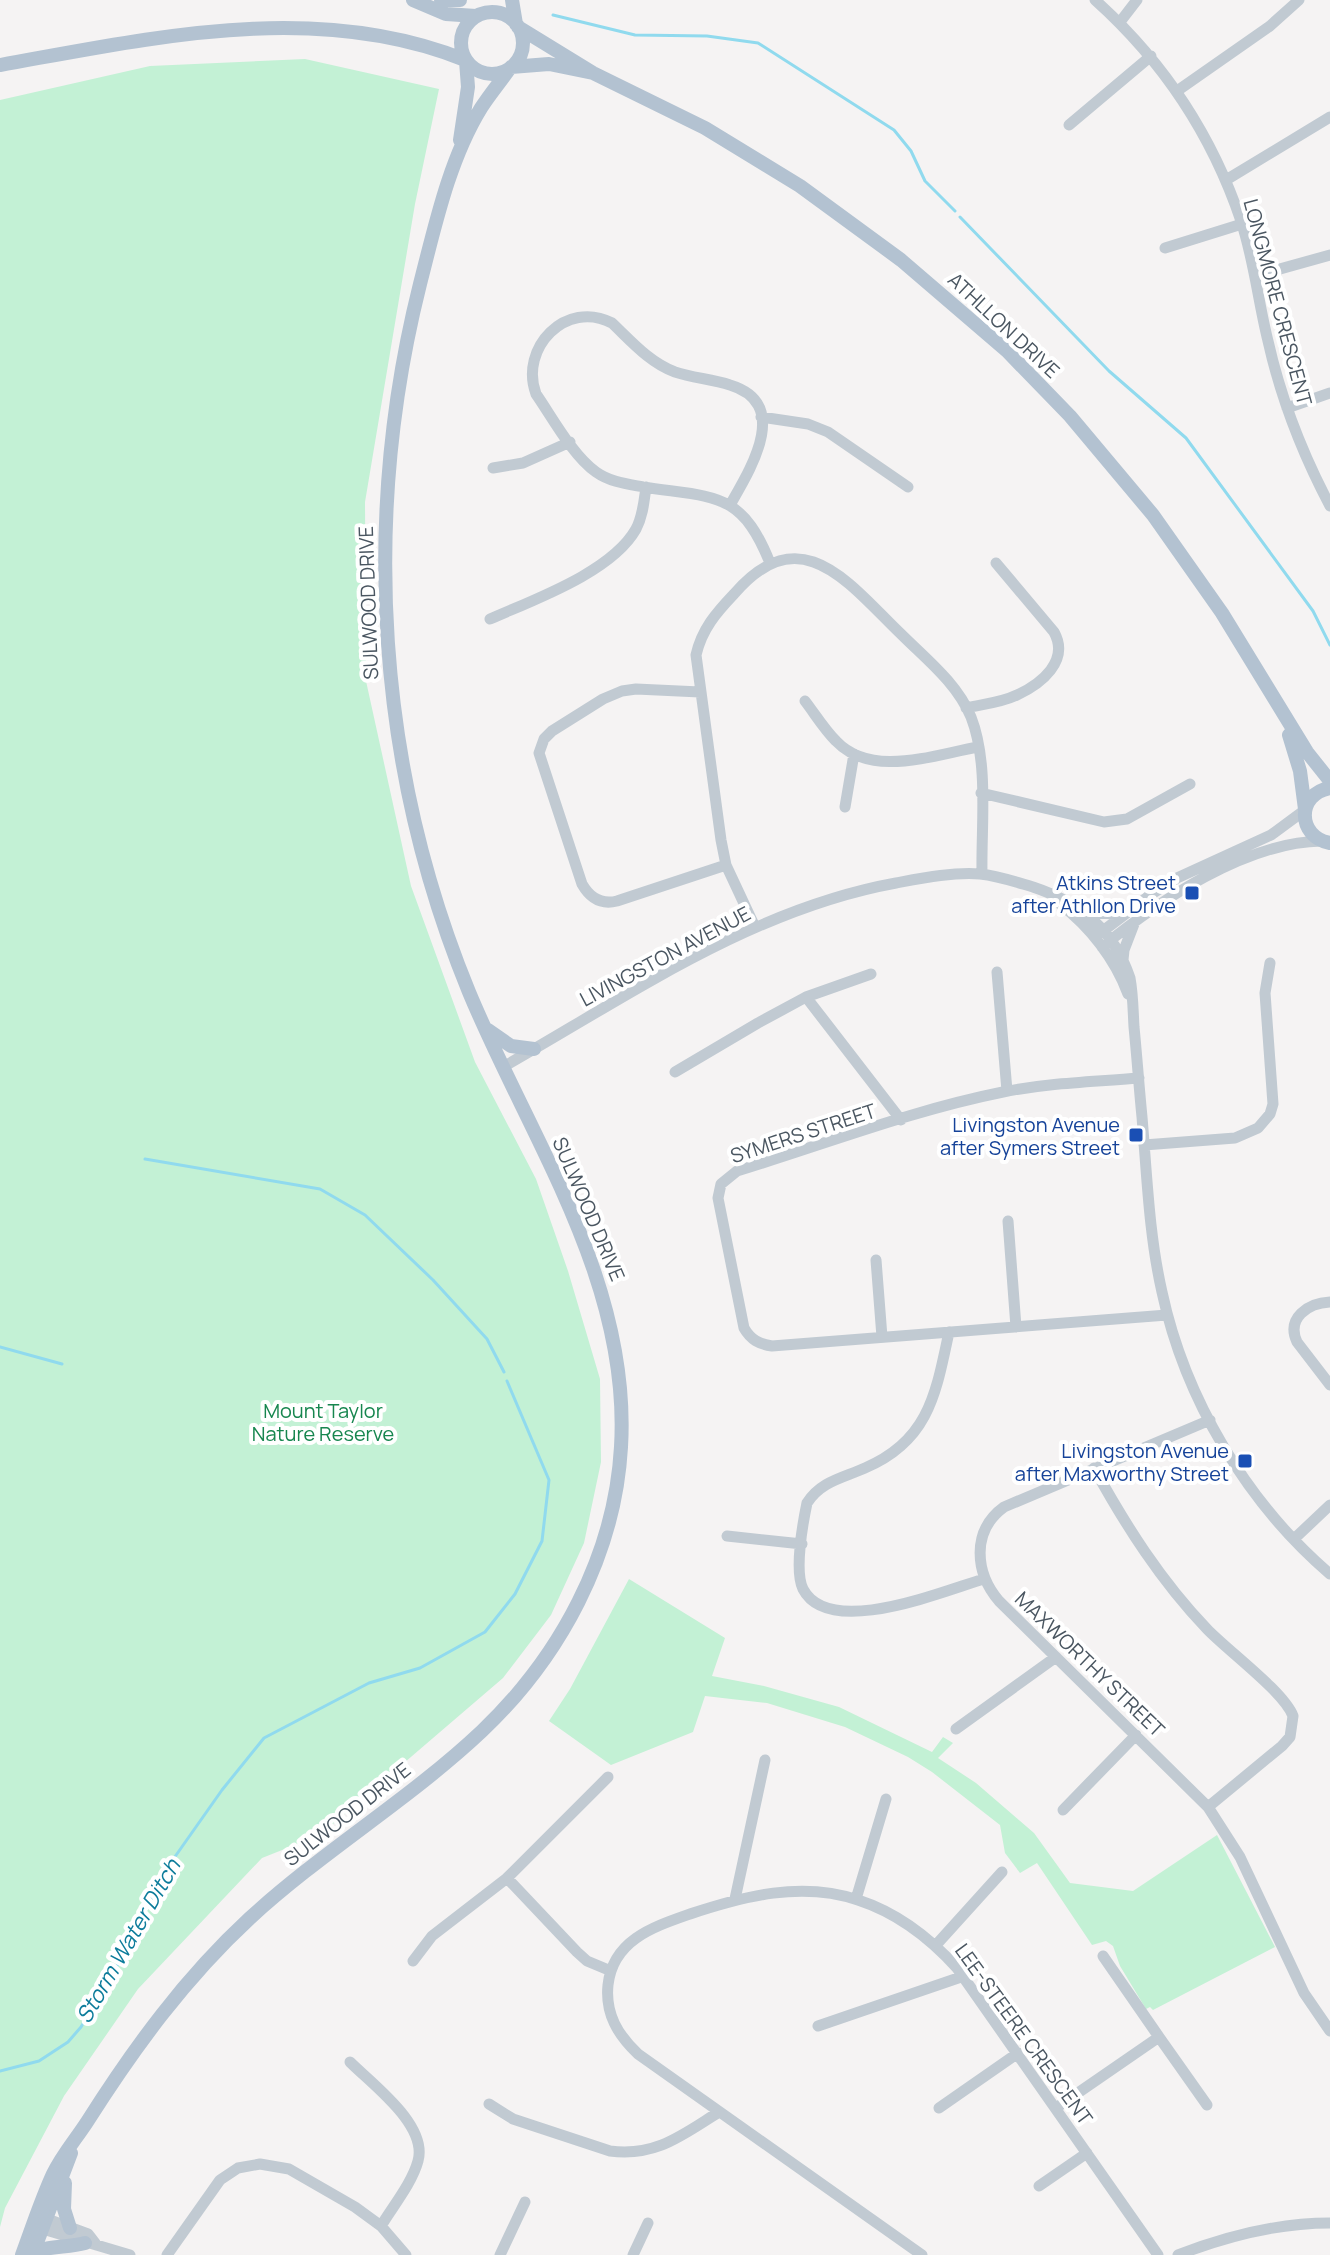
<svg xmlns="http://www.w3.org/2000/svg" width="1330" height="2255" viewBox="0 0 1330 2255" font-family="Manrope,sans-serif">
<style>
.green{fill:#c3f1d5}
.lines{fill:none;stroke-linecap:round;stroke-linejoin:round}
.stream{stroke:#90daee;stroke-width:3}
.minor{stroke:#c1cad2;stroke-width:11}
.major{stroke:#b3c2d1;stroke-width:14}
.transit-dot{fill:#1a4fb4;stroke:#fff;stroke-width:3}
.labels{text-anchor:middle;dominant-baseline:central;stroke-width:8;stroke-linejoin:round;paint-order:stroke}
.street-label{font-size:20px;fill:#4a5661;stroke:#fff}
.transit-label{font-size:20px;fill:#164399;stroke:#fff;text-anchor:end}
.park-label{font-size:20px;fill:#17864f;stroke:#fff}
.water-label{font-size:22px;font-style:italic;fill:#0c7c9b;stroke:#fff}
</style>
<rect width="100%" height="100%" fill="#f5f3f3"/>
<path class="green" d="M 305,59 L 439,89 L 415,204 L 365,502 L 366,681 L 411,886 L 475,1062 L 536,1179 L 568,1271 L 600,1379 L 601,1462 L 584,1543 L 551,1615 L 503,1678 L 320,1835 L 262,1858 L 138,1989 L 64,2096 L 5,2208 L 0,2227 L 0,100 L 150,66 Z
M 629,1579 L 725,1638 L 712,1676 L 764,1686 L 839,1707 L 932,1752 L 943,1737 L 953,1743 L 938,1758 L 976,1783 L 1034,1833 L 1070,1883 L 1133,1891 L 1217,1835 L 1275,1947 L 1153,2010 L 1150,2007 L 1146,2009 L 1120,1966 L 1113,1946 L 1106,1941 L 1092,1945 L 1037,1863 L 1020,1873 L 1005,1853 L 1000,1825 L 932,1772 L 908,1757 L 845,1727 L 767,1703 L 705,1696 L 693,1732 L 611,1765 L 549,1721 L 570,1689 Z"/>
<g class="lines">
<path class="stream" d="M 553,15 L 635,35 L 707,36 L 758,43 L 894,130 L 911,151 L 925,181 L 955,211
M 960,217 L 1109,371 L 1186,438 L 1313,611 L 1330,645
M 145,1159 L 320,1189 L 365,1215 L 433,1280 L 487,1339 L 504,1372
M 0,1347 L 62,1364
M 0,2071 L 39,2061 L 68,2042 L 81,2027 L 121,1959 L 167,1868 L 222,1790 L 264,1738 L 369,1683 L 420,1668 L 485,1632 L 515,1594 L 542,1541 L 549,1480 L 507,1381"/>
<path class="minor" d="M 1095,0 C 1163,61 1212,135 1241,221 C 1254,260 1258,301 1268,341 C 1281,399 1302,453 1330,506
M 1120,22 L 1137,0
M 1177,91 L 1270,26 L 1299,0
M 1069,125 L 1151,56
M 1226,180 L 1330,117
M 1165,248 L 1242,224
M 1255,276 L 1330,255
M 1287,408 L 1330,393
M 761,417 L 808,424 L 828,432 L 908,487
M 493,468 L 523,463 L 570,442
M 730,505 C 750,470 792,404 730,385 C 712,379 693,378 675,372 C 650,363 631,341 612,323 C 566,299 519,348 536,394 C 552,417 573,456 596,472 C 610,482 627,484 643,487 C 714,498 741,490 770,563
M 490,619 C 533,600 612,572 636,529 C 643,516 644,501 646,487
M 700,692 L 636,689 L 622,691 L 603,699 L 552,731 L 544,739 L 539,753 L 582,884 C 590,898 601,905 617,901 L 726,865
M 805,701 C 815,714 824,729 836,741 C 872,779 935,754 979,747
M 966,708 C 983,704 1001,703 1017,695 C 1041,684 1070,661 1054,632 L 996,563
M 981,793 L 1104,822 L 1127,819 L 1190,784
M 845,807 L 854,754
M 1060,904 C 1090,927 1115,959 1128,994
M 1087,913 L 1125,914
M 755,927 L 726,865 L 721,840 L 696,655 C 702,629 716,613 734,594 C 801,516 849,584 901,634 C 926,659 957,683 971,717 C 989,763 981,826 982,874
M 1095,937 L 1153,893 L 1177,878 L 1271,835 L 1305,810
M 1102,947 C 1160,900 1246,842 1322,841
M 1123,960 L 1124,950 L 1134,924
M 997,972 L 1007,1091
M 871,974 L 806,997 L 901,1120
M 503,1067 C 628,996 752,909 896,883 C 923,878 953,872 980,874 C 999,876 1016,882 1033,887 C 1081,903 1114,930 1130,978 C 1133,994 1133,1010 1134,1027 C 1137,1057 1139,1087 1142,1117 C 1147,1176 1149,1235 1162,1292 C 1185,1399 1247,1503 1330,1574
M 675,1072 L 758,1023 L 806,997
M 1139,1078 C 1094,1082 1048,1083 1003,1092 C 913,1110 825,1144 737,1171 L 721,1184 L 718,1198 L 744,1328 C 751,1340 759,1344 772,1346 L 1167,1315
M 1144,1145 L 1235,1138 L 1258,1128 L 1270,1114 L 1273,1104 L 1265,993 L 1270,963
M 1008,1221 L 1016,1327
M 876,1260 L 882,1337
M 1330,1302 C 1308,1303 1286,1318 1297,1342 L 1330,1385
M 949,1332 C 936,1393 929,1441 865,1468 C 843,1478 821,1481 807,1503 C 803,1522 794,1571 803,1589 C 829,1639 943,1591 984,1579
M 1210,1420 L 1004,1507 C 971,1531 975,1573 999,1601 L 1208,1807 L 1240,1857 L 1304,1993 L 1330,2031
M 1094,1468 C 1126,1526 1161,1581 1207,1629 C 1228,1651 1284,1692 1293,1716 L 1290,1737 L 1282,1746 L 1208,1807
M 727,1536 L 802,1544
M 1294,1539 L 1330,1505
M 956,1729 L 1056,1657
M 1063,1810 L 1136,1735
M 507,1878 L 608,1777
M 735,1899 L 765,1760
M 856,1899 L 886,1799
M 936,1945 L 1002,1872
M 413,1961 L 432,1936 L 507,1878 L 577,1952 L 587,1961 L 611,1971
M 818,2026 L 964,1976
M 1159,2037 L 1207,2105
M 350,2062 C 373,2085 428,2125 418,2161 C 412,2183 393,2206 381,2226
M 489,2104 L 513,2119 L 610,2151 C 656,2157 682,2135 719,2112
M 939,2108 L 1018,2053
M 1056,2108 L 1159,2037 L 1103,1956
M 1039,2186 L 1087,2153
M 39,2216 L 88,2234 L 95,2243
M 36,2227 L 130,2255
M 167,2255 L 220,2180 L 238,2168 L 260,2164 L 289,2169 L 355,2207 L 381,2226 L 406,2255
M 500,2255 L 525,2202
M 633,2255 L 648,2223
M 922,2255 L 638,2054 C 618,2035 605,2014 608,1985 C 613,1940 653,1927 690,1914 C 744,1896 802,1881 858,1900 C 898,1913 929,1937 957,1968 L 1158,2255
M 1178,2255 C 1227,2236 1277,2223 1330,2223"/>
<path class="major" d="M 413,0 L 446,14 L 476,16
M 441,0 L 460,0
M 512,0 L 516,24
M461 43a31 31 0 1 1 62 0a31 31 0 1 1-62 0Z
M 518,27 L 593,73 L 705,128 L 800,186 L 901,260 L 1007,351 L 1070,416 L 1153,515 L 1222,613 L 1307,752 L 1330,781
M 0,65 C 152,38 316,0 465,60
M 511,67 L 549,64 L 593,73
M 460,140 L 468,87 L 466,61
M 1289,735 L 1300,771 L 1305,809
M 1330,788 C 1296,794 1297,837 1330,843
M 488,1030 L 511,1046 L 534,1049
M 65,2183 L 64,2209 L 70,2228
M 33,2253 L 71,2153
M 33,2253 C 49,2245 67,2248 85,2243
M 22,2255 C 32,2228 41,2200 53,2174 C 62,2155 76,2139 87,2122 C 134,2048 185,1978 250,1918 C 323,1851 410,1799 482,1731 C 560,1657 615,1555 621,1447 C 631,1281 530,1139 469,992 C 377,768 361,519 420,284 C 435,226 449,160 481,108 C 490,94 501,81 510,68"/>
</g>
<g class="transit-dot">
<rect x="1184" y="885" width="16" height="16" rx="4"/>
<rect x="1128" y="1127" width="16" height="16" rx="4"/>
<rect x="1237" y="1453" width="16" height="16" rx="4"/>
</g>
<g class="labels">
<g class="street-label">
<text transform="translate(1278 302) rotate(75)">LONGMORE CRESCENT</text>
<text transform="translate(1004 325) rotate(43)">ATHLLON DRIVE</text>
<text transform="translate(368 603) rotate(-92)">SULWOOD DRIVE</text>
<text transform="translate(665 956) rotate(-28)">LIVINGSTON AVENUE</text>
<text transform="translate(803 1133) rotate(-18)">SYMERS STREET</text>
<text transform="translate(589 1209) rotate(67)">SULWOOD DRIVE</text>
<text transform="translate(1090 1664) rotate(44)">MAXWORTHY STREET</text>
<text transform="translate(347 1814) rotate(-38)">SULWOOD DRIVE</text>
<text transform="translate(1024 2034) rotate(54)">LEE-STEERE CRESCENT</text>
</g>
<g class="transit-label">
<text x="1176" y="882">Atkins Street<tspan x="1176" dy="23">after Athllon Drive</tspan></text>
<text x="1120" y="1124">Livingston Avenue<tspan x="1120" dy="23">after Symers Street</tspan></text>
<text x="1229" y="1450">Livingston Avenue<tspan x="1229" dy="23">after Maxworthy Street</tspan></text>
</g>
<g class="park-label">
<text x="323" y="1410">Mount Taylor<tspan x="323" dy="23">Nature Reserve</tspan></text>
</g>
<g class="water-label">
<text transform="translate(128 1941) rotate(-60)">Storm Water Ditch</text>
</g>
</g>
</svg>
